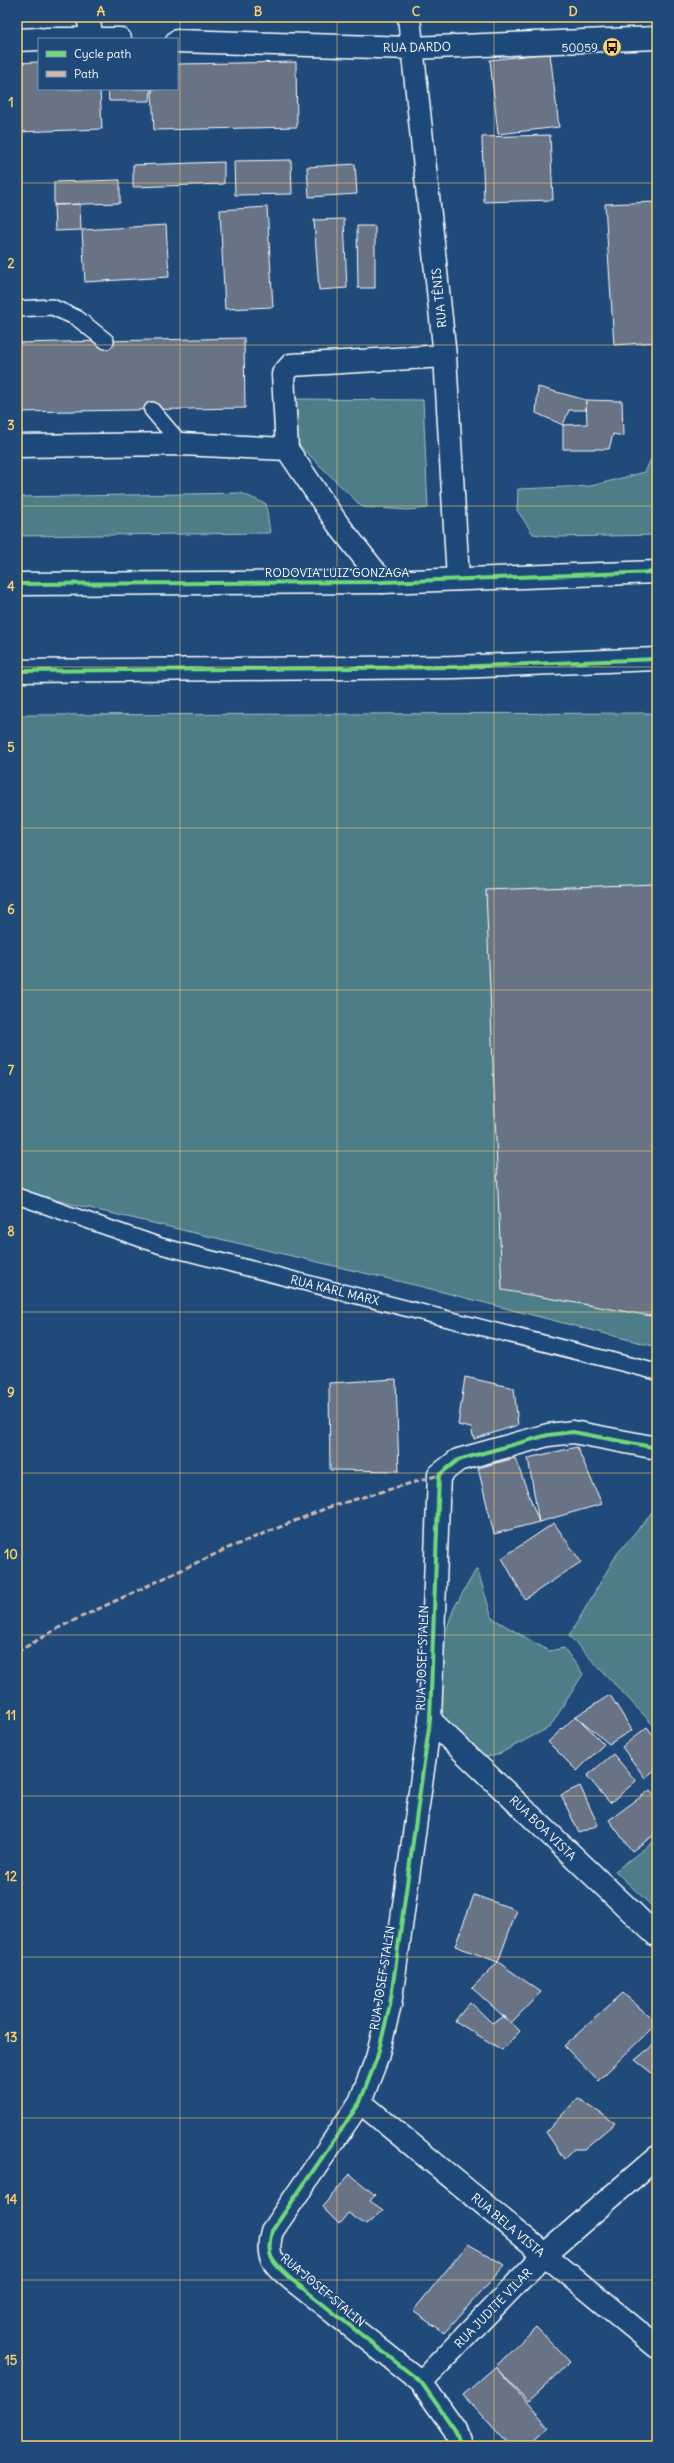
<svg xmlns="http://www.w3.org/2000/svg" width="674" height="2463" viewBox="0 0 674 2463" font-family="Delius,sans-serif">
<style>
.green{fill:#4e7d86;stroke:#a6bec2}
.building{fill:#677386;stroke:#fff}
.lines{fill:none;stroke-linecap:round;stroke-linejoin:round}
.service-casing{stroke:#fff;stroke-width:18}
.minor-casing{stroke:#fff;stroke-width:25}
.trunk-casing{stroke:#fff;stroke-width:25}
.service{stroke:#1f4a7a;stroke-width:15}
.minor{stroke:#1f4a7a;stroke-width:22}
.trunk{stroke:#1f4a7a;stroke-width:22}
.quiet{stroke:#d1b7ad;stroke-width:3;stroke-dasharray:6 3;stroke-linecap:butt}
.cycleway-casing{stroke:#1f4a7a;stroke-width:6}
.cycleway{stroke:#71d979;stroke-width:4}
.grid{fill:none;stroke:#ffd166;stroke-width:1;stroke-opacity:0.55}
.labels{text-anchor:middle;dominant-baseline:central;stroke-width:3;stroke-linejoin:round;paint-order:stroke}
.street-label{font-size:12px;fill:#fff;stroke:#1f4a7a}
.poi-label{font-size:12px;fill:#fff;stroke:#1f4a7a;text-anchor:end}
.neatline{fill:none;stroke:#ffd166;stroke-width:1.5}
.grid-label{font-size:13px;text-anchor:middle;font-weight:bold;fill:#ffd166}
</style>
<rect width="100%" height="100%" fill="#1f4a7a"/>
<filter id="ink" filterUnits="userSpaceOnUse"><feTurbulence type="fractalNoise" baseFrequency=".025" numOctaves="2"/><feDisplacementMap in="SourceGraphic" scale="8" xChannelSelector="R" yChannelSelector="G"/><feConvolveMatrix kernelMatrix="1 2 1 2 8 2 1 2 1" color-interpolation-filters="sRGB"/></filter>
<g filter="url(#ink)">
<path class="green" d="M 290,399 L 423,400 L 428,508 L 407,510 L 362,507 L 293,439 Z
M 657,446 L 657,535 L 556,537 L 533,534 L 517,510 L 518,489 L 591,486 L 645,472 Z
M 241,493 L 266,504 L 270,533 L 17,536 L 17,497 Z
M 657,713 L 657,1347 L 423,1287 L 17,1191 L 17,715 Z
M 657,1506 L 655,1554 L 657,1729 L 569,1636 L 617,1554 Z
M 477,1568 L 492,1618 L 549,1651 L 564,1648 L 583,1674 L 550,1727 L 497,1755 L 482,1758 L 439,1713 L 444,1636 L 454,1608 Z
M 657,1839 L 657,1911 L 615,1871 Z"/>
<path class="building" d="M 550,53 L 559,127 L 498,134 L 490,60 Z
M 39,62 L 39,89 L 100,89 L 102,129 L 17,132 L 17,63 Z
M 296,62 L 297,127 L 154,130 L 152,89 L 177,89 L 177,64 Z
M 108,89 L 151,89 L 150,101 L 109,101 Z
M 550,135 L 553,200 L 484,202 L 482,137 Z
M 291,160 L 292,194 L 235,195 L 234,161 Z
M 224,162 L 224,184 L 133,187 L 133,165 Z
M 355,164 L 357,194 L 309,197 L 307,167 Z
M 120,180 L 120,203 L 54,205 L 54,182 Z
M 657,202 L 657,342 L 614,345 L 605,204 Z
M 80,204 L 81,230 L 55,231 L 54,205 Z
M 267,207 L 273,307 L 225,309 L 220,210 Z
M 344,219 L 347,288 L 319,290 L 314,220 Z
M 166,225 L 169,277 L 85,282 L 82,230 Z
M 357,226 L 375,226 L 375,288 L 358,288 Z
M 244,338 L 245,408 L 17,412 L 17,343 Z
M 538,387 L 586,400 L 586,410 L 569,410 L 563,425 L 536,413 Z
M 586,400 L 622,401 L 623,436 L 613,434 L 609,449 L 563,449 L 563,425 L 587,424 Z
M 657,884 L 657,1317 L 502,1290 L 486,890 Z
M 465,1377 L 514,1388 L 518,1425 L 474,1439 L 471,1428 L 458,1425 Z
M 396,1379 L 399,1471 L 330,1470 L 329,1383 Z
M 577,1447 L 602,1504 L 539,1522 L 528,1458 Z
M 515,1458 L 539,1522 L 494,1534 L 478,1468 Z
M 554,1523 L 581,1562 L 525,1599 L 502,1558 Z
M 610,1695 L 632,1730 L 609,1744 L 576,1716 Z
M 576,1716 L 604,1744 L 577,1771 L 548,1742 Z
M 647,1727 L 657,1740 L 657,1768 L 645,1778 L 622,1747 Z
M 613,1754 L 636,1781 L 610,1803 L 587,1776 Z
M 580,1786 L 598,1825 L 579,1833 L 561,1795 Z
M 650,1790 L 657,1798 L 657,1833 L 632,1851 L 609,1820 Z
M 474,1895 L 517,1910 L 498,1962 L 455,1946 Z
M 498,1962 L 541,1992 L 511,2023 L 472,1988 Z
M 623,1993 L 657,2023 L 598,2081 L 564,2046 Z
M 470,2002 L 492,2023 L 504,2016 L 520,2031 L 502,2050 L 455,2021 Z
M 657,2042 L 657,2077 L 635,2060 Z
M 578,2098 L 615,2123 L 584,2149 L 574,2149 L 564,2159 L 546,2132 Z
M 350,2174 L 375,2195 L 370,2201 L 383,2210 L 366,2225 L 348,2213 L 339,2224 L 322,2207 Z
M 468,2244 L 505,2265 L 444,2333 L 413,2311 Z
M 536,2327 L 570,2362 L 528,2401 L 495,2367 Z
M 495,2367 L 549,2427 L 527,2446 L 509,2446 L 463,2395 Z"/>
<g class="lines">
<g class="service-casing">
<path id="service" d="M 17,309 L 52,307 L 77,318 L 106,341
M 152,410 L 181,444
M 17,1196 L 161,1246 L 657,1372"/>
</g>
<g class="minor-casing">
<path id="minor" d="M 88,17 L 92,38
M 409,17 L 445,356 L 458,579
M 46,39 L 120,39
M 17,40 L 39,39
M 177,41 L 411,48 L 657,38
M 17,446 L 181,444 L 287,449
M 383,582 L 337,523 L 287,449 L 283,374 L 291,365 L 445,356
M 430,1720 L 657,1936
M 360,2102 L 657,2347
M 421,2382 L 544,2255 L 657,2157
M 461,2446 L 455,2430 L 421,2382 L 291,2279 C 272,2262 265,2257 272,2231 L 360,2102 L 377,2058 L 390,2005 L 430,1720 L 439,1475 L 458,1460 L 548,1435 L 573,1432 L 657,1448"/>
</g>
<g class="trunk-casing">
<path id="trunk" d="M 17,584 L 383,582 L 657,572
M 17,671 L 455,667 L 657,659"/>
</g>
<use href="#service" class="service"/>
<use href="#minor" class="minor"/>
<use href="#trunk" class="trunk"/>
<path class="quiet" d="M 17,1652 L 62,1626 L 226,1549 L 329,1507 L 439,1475"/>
<g class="cycleway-casing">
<path id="cycleway" d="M 17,584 L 383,582 L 657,572
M 17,671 L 455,667 L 657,659
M 461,2446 L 455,2430 L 421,2382 L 291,2279 C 272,2262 265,2257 272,2231 L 360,2102 L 377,2058 L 390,2005 L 430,1720 L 439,1475 L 458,1460 L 548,1435 L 573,1432 L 657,1448"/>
</g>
<use href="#cycleway" class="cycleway"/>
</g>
</g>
<path class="grid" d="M 180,17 L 180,2446M 337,17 L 337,2446M 494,17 L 494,2446M 17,183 L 657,183M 17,345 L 657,345M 17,506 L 657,506M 17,667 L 657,667M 17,828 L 657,828M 17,990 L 657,990M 17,1151 L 657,1151M 17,1312 L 657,1312M 17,1473 L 657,1473M 17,1635 L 657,1635M 17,1796 L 657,1796M 17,1957 L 657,1957M 17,2118 L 657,2118M 17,2280 L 657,2280"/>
<defs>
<g id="bus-disc" transform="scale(1)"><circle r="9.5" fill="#ffd166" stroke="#1f4a7a"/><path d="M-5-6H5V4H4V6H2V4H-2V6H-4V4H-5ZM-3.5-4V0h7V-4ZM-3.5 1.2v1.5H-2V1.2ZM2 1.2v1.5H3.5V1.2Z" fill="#111"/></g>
</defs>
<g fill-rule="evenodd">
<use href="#bus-disc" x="612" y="47"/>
</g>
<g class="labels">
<g class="street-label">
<text transform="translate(417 47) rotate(-1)">RUA DARDO</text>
<text transform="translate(439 298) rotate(-96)">RUA TÊNIS</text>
<text x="337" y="572">RODOVIA LUIZ GONZAGA</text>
<text transform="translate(335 1290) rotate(14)">RUA KARL MARX</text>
<text transform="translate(422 1658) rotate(-88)">RUA JOSEF STALIN</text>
<text transform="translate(543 1828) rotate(44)">RUA BOA VISTA</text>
<text transform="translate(382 1978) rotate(-81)">RUA JOSEF STALIN</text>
<text transform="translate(508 2225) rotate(40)">RUA BELA VISTA</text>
<text transform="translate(323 2290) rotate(40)">RUA JOSEF STALIN</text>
<text transform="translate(493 2308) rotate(-46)">RUA JUDITE VILAR</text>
</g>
<g class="poi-label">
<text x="598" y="47">50059</text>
</g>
</g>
<rect width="674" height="2463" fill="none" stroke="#1f4a7a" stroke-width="44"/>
<rect x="38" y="38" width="140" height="52" fill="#1f4a7a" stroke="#7992af"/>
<rect x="46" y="51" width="20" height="6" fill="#71d979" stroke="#7992af"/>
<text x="74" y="58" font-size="12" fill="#ffffff">Cycle path</text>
<rect x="46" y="71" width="20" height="6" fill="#d1b7ad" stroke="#7992af"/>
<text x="74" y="78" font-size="12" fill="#ffffff">Path</text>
<rect x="22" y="22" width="630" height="2419" class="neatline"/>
<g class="grid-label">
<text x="101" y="16">A</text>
<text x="258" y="16">B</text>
<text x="416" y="16">C</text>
<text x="573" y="16">D</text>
<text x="11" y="107">1</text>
<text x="11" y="268">2</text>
<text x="11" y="430">3</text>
<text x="11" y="591">4</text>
<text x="11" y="752">5</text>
<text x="11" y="914">6</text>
<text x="11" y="1075">7</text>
<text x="11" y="1236">8</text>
<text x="11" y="1397">9</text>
<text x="11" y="1559">10</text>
<text x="11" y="1720">11</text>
<text x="11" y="1881">12</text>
<text x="11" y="2042">13</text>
<text x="11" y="2204">14</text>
<text x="11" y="2365">15</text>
</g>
</svg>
